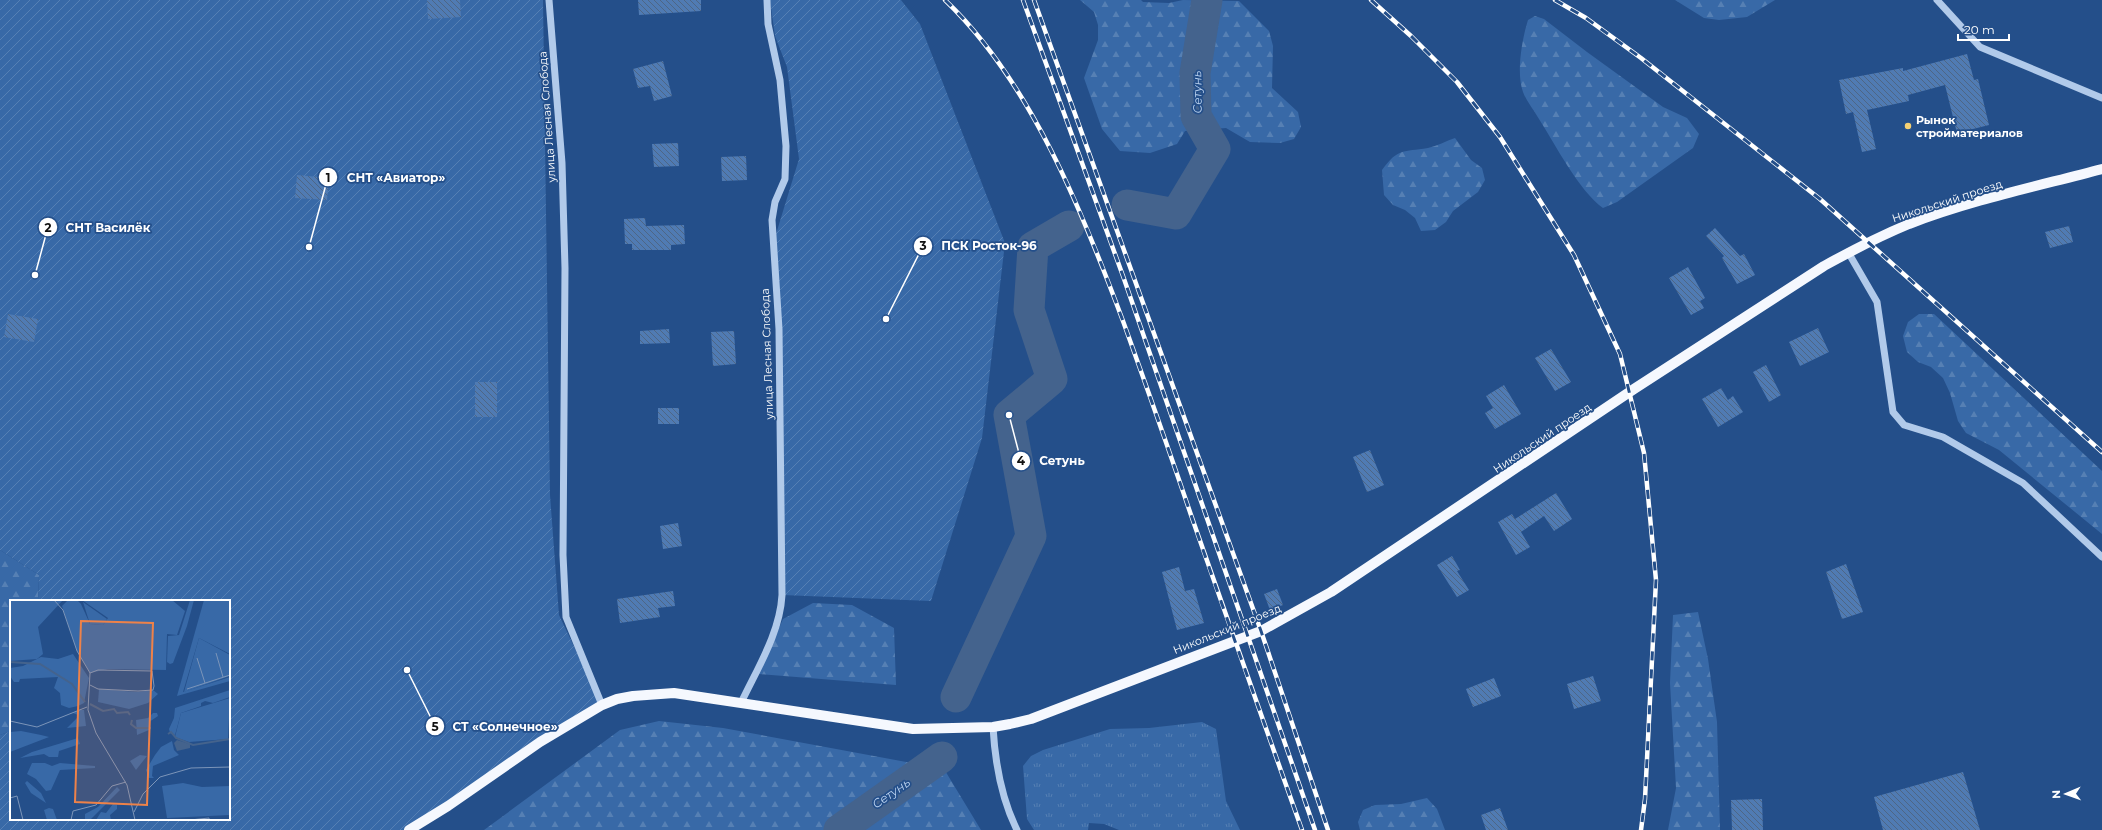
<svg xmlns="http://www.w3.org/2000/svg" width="2102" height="830" viewBox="0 0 2102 830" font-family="Montserrat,sans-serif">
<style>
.grass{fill:url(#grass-tufts)}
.forest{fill:url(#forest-firs)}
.garden{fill:url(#garden-furrows)}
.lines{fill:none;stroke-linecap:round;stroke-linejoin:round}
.river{stroke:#44638d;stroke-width:31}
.building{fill:url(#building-back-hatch)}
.minor{stroke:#b1caea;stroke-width:7}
.major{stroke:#f5f8fe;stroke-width:10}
.rail-casing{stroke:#fff;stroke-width:4.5}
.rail{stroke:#244f8a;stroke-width:3;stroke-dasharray:9;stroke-linecap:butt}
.poi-dot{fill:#f5d174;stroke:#244f8a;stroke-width:1.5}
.labels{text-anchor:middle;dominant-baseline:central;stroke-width:3.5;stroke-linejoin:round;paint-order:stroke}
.street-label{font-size:11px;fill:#fff;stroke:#244f8a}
.poi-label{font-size:11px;font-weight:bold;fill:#fff;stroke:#244f8a;text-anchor:start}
.water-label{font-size:12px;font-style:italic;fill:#bdd4f1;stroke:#244f8a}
.inset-river{fill:none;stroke:#44638d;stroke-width:2}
.inset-road{fill:none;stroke:#7c95b9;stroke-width:1}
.view{fill:#ee8249;fill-opacity:0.15;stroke:#ee8249;stroke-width:2}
.inset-edge{fill:none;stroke:#fff;stroke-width:2}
.leader{fill:none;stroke:#fff;stroke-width:1.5}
.callout-dot{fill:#fff;stroke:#244f8a;stroke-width:1.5}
.mark-label{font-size:12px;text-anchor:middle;font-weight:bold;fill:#111}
.callout-label{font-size:12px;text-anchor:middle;font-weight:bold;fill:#fff;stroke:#244f8a;stroke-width:3.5;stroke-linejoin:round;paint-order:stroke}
</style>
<defs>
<pattern id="grass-tufts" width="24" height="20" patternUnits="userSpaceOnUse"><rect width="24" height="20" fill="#3869a7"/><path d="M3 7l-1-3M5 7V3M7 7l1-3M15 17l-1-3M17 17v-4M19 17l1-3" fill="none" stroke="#5680b4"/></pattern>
<pattern id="forest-firs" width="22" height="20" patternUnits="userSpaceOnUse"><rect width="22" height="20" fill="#3869a7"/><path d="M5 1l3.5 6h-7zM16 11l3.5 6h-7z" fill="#5680b4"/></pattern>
<pattern id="garden-furrows" width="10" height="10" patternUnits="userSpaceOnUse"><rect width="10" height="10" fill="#3869a7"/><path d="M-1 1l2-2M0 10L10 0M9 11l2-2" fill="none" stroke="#5680b4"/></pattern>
<pattern id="building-back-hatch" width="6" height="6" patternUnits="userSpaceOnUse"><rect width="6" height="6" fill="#507bb3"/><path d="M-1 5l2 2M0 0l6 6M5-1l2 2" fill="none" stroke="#4e6685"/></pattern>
</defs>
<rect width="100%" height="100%" fill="#244f8a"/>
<path class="grass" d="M 1202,722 L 1216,729 L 1226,801 L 1240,830 L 1119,830 L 1104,824 L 1089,823 L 1088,830 L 1034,830 L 1027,819 L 1023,766 L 1031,756 L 1043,750 L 1110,729 L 1149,728 Z"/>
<path class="forest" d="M 1080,0 L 1141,0 L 1143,2 L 1169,3 L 1183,0 L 1239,1 L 1269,31 L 1273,46 L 1272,88 L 1298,112 L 1301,127 L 1294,139 L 1280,143 L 1250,142 L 1226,128 L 1185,131 L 1177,144 L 1150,153 L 1120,151 L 1102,129 L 1084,78 L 1098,40 L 1098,25 L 1094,12 Z
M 1675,0 L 1775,0 L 1747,17 L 1719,20 L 1704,18 Z
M 1535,16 L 1544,19 L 1587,52 L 1663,107 L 1687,118 L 1699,134 L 1693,148 L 1617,202 L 1603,208 C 1579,191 1555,144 1539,119 C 1534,110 1526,101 1523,92 C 1516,73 1522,39 1528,20 Z
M 1455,138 L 1471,160 L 1482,168 L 1485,180 L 1478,192 L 1453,211 L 1446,222 L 1435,230 L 1421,231 L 1415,218 L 1405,210 L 1393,205 L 1384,195 L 1382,170 C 1398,148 1403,152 1428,148 C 1437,146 1446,141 1455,138 Z
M 1919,314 L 1934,314 L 2102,471 L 2102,534 L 1999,450 L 1966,433 L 1958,421 L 1950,393 L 1943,378 L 1931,367 L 1918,362 L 1907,352 L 1903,336 L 1908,322 Z
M 0,550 L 39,575 L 38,601 L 11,601 L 11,731 L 0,735 Z
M 813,603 L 852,605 L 894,628 L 896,685 L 759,674 L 783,619 Z
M 1698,612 L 1708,659 L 1717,722 L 1720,830 L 1668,830 L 1676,788 L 1670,683 L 1673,615 Z
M 659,721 L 723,728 L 944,769 L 981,830 L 484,830 L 620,730 Z
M 1427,798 L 1437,809 L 1445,830 L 1360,830 L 1358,822 L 1363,810 L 1375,805 L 1401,804 Z"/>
<path class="garden" d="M 0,0 L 543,0 L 550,495 L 559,615 L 602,705 L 405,830 L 0,830 L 0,735 L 11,731 L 11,819 L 229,819 L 229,601 L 38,601 L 39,575 L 0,550 Z
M 770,0 L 901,0 L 920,24 L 1005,243 L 982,438 L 931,601 L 782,595 L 776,234 L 799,159 L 787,67 L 775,36 Z"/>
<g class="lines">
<path class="river" d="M 1127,205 L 1176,214 L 1215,149 L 1196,116 L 1195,73 L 1207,0
M 956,697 L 1031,536 L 1009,415 L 1052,379 L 1029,310 L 1033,247 L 1069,226
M 839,830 L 942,757"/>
</g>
<path class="building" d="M 427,0 L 460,0 L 461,17 L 428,19 Z
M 638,0 L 701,0 L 701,11 L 639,15 Z
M 1967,54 L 1974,80 L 1978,79 L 1989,125 L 1957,133 L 1945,85 L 1908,95 L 1909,101 L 1867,110 L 1876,149 L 1862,152 L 1853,112 L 1846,114 L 1839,80 L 1903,68 L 1903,71 Z
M 663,61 L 672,96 L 654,101 L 650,86 L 638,88 L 633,69 Z
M 678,143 L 679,166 L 654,167 L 652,144 Z
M 746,156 L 747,180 L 722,181 L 721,157 Z
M 297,175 L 329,178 L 327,200 L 295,198 Z
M 645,218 L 646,226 L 684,225 L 685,244 L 671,245 L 671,250 L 632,250 L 632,244 L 625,244 L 624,219 Z
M 2069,226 L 2073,242 L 2050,248 L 2045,232 Z
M 1715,228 L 1740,256 L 1744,254 L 1755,275 L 1737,284 L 1722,258 L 1724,256 L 1706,236 Z
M 1688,267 L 1705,298 L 1700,301 L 1704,308 L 1691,315 L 1669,278 Z
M 8,314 L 38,319 L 34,342 L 4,337 Z
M 1818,328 L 1829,352 L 1800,366 L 1789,342 Z
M 669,329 L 670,343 L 640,344 L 640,331 Z
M 734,331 L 736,364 L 713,366 L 711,332 Z
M 1551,349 L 1571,382 L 1555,391 L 1535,358 Z
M 1766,365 L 1781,395 L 1769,402 L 1753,372 Z
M 475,382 L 497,382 L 497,417 L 475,417 Z
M 1504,385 L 1521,414 L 1495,429 L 1485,413 L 1493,408 L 1486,396 Z
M 1721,388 L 1728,400 L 1733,396 L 1743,412 L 1718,427 L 1702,399 Z
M 658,408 L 679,408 L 679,424 L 658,424 Z
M 1370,450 L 1384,485 L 1367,492 L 1353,457 Z
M 1556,493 L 1572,519 L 1554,531 L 1544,516 L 1521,532 L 1530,547 L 1516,555 L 1498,522 L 1512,514 L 1515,519 Z
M 678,523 L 682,546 L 663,549 L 660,526 Z
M 1452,556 L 1460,570 L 1457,571 L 1469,590 L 1457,597 L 1437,565 Z
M 1846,564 L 1863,612 L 1842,619 L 1826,572 Z
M 1179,567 L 1185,591 L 1194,589 L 1204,623 L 1177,630 L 1162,572 Z
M 1277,589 L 1283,605 L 1270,610 L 1264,594 Z
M 673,591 L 675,606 L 658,608 L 660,617 L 620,623 L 617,599 Z
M 1593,676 L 1601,701 L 1574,709 L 1567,684 Z
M 1494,678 L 1501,696 L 1473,707 L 1466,689 Z
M 1963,772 L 1980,830 L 1883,830 L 1874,797 Z
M 1762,799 L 1763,830 L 1732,830 L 1731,800 Z
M 1500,808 L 1508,830 L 1486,830 L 1481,815 Z"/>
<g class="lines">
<path class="minor" d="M 549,0 L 562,163 L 565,268 L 563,555 L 566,617 L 602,705
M 1937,0 L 1980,47 L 2102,98
M 1848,252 L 1877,302 L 1893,412 L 1904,425 L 1943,437 L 2023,483 L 2102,557
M 741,703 C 757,669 780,633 782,595 L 779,329 L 772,220 L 775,202 L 785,179 L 786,146 L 780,80 L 768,24 L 767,0
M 993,727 C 995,762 1001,798 1017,830"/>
<path class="major" d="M 409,830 L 448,806 L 540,742 L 602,705 L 617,699 L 633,696 L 674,693 L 913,729 L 993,727 L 1010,724 L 1031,719 L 1261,631 L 1331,592 L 1634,389 L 1824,266 C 1851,251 1880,236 1909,224 C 1971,200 2038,186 2102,169"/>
<g class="rail-casing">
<path id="rail" d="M 945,0 C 1031,82 1082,211 1123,321 C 1146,385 1169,450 1191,515 C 1227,620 1265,725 1302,830
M 1023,0 L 1123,276 L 1315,830
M 1034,0 L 1261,631 L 1328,830
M 1371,0 L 1411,36 L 1457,82 L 1500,137 L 1574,255 L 1620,354 L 1644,453 L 1656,580 L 1645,799 L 1641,830
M 1555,0 L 1586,18 L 1641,58 L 1820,199 L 2102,452"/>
</g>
<use href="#rail" class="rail"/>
</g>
<circle class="poi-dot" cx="1908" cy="126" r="4"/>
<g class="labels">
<g class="street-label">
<text transform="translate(547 117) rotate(-94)">улица Лесная Слобода</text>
<text transform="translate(1947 201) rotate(-18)">Никольский проезд</text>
<text transform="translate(767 354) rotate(-92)">улица Лесная Слобода</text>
<text transform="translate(1542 438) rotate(-34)">Никольский проезд</text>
<text transform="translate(1227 629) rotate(-22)">Никольский проезд</text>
</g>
<g class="poi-label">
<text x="1916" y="120">Рынок<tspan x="1916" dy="13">стройматериалов</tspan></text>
</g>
<g class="water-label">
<text transform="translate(1197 92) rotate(-91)">Сетунь</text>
<text transform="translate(891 793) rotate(-35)">Сетунь</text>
</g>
</g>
<g transform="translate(10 600)">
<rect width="220" height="220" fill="#244f8a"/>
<path d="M 69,110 L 74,110 L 76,126 L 57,128 L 67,118 L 68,115 L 63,113 Z" fill="#3869a7"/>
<path d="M 180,0 L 184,0 L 177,26 L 163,63 L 160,64 L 157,62 L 158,36 L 169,35 ZM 194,0 L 220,0 L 220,54 L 189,38 L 173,92 L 220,77 L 220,81 L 167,96 ZM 73,2 L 97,19 L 93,25 L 80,24 ZM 63,54 L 79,78 L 74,103 L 68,106 L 59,108 L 51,105 L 50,93 L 44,88 L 48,77 L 10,79 L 9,82 L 4,82 L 0,76 L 0,68 L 13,66 L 31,57 L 48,59 ZM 220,90 L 220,97 L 203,103 L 195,101 L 191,103 L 191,106 L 171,113 L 165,135 L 160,133 L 159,129 L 164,118 L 165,108 ZM 143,113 L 147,113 L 148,116 L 139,122 L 139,130 L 127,135 L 126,120 L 138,118 ZM 11,131 L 31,135 L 39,137 L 0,152 L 0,132 ZM 68,138 L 70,144 L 49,151 L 48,157 L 39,157 L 34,154 L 10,158 L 22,152 ZM 162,141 L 164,150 L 169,155 L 143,166 L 142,176 L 144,178 L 139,178 L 136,170 L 145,155 L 151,147 ZM 130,155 L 137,156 L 126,170 L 120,161 ZM 22,163 L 35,163 L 42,166 L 50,163 L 85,166 L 85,168 L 50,170 L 41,190 L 36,191 L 26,179 L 17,174 ZM 17,181 L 31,193 L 36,203 L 21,193 L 15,183 ZM 107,187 L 110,190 L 80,220 L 75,220 L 75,214 L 88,207 ZM 103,204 L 107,205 L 107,209 L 100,215 L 101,220 L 86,220 L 91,212 L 96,213 Z" fill="#3869a7"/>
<path d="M 0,0 L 53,0 L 28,27 L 33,54 L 27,59 L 0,61 ZM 58,0 L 67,0 L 71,4 L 80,24 L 93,25 L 98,18 L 72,0 L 162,0 L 175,11 L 167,35 L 157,34 L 156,70 L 98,69 L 80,73 L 67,51 L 52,6 ZM 189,38 L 220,55 L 220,76 L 174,92 ZM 89,89 L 127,92 L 143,90 L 148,94 L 138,103 L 119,109 L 88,102 ZM 220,98 L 218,139 L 179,142 L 165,137 L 171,113 ZM 173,183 L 192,187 L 220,186 L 220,215 L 157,218 L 152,186 ZM 39,208 L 43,209 L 47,220 L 37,220 L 34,210 Z" fill="#3869a7"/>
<path d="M 167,140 L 180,144 L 180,148 L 167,151 L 164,143 Z" fill="#44638d"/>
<path class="inset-river" d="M 0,62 L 30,64 L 62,84 L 75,102M 80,104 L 93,111 L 104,109 L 107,113 L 118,112 L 120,115M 122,120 L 121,124 L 126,128 L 141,128M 158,134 L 161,132 L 166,138 L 183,145 L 220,139"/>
<path class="inset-road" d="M 44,0 L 53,10 L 67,51 L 80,73 L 78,110 L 86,133 L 117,185 L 125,220M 206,53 L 213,77M 187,58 L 195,83M 80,85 L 88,89 L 128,91 L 143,90 L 144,86 L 142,71 L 88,70 L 80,73M 177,89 L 220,75M 0,121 L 27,127 L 77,107M 0,198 L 7,196 L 13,220M 124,212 L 133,194 L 150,177 L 181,168 L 220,167M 61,220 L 63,211 L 86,205 L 102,186 L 116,182M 180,220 L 199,218 L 199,220"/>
<path class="view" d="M 71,21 L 143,23 L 137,205 L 65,202 Z"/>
<rect width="220" height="220" class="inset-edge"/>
</g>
<path class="leader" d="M309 247L328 177M35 275L48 227M886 319L923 246M1009 415L1021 461M407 670L435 726"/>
<g class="callout-dot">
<circle cx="309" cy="247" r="4"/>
<circle cx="35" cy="275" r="4"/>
<circle cx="886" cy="319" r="4"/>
<circle cx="1009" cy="415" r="4"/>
<circle cx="407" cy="670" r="4"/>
<circle cx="328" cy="177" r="10"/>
<circle cx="48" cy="227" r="10"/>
<circle cx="923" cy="246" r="10"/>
<circle cx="1021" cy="461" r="10"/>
<circle cx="435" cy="726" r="10"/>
</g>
<g class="mark-label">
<text x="328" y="182">1</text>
<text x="48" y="232">2</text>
<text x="923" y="250">3</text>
<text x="1021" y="465">4</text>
<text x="435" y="731">5</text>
</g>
<g class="callout-label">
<text x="396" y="182">СНТ «Авиатор»</text>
<text x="108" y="232">СНТ Василёк</text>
<text x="989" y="250">ПСК Росток-96</text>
<text x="1062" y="465">Сетунь</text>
<text x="505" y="731">СТ «Солнечное»</text>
</g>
<g transform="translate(2066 794) rotate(268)" stroke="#244f8a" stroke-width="3" paint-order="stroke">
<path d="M0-3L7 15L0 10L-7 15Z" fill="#ffffff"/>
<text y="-6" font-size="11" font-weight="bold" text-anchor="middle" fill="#ffffff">N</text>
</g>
<path d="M1958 34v6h51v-6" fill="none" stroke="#ffffff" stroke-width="2"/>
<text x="1964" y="34" font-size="12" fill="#ffffff" stroke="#244f8a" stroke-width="3" paint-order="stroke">20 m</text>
</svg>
